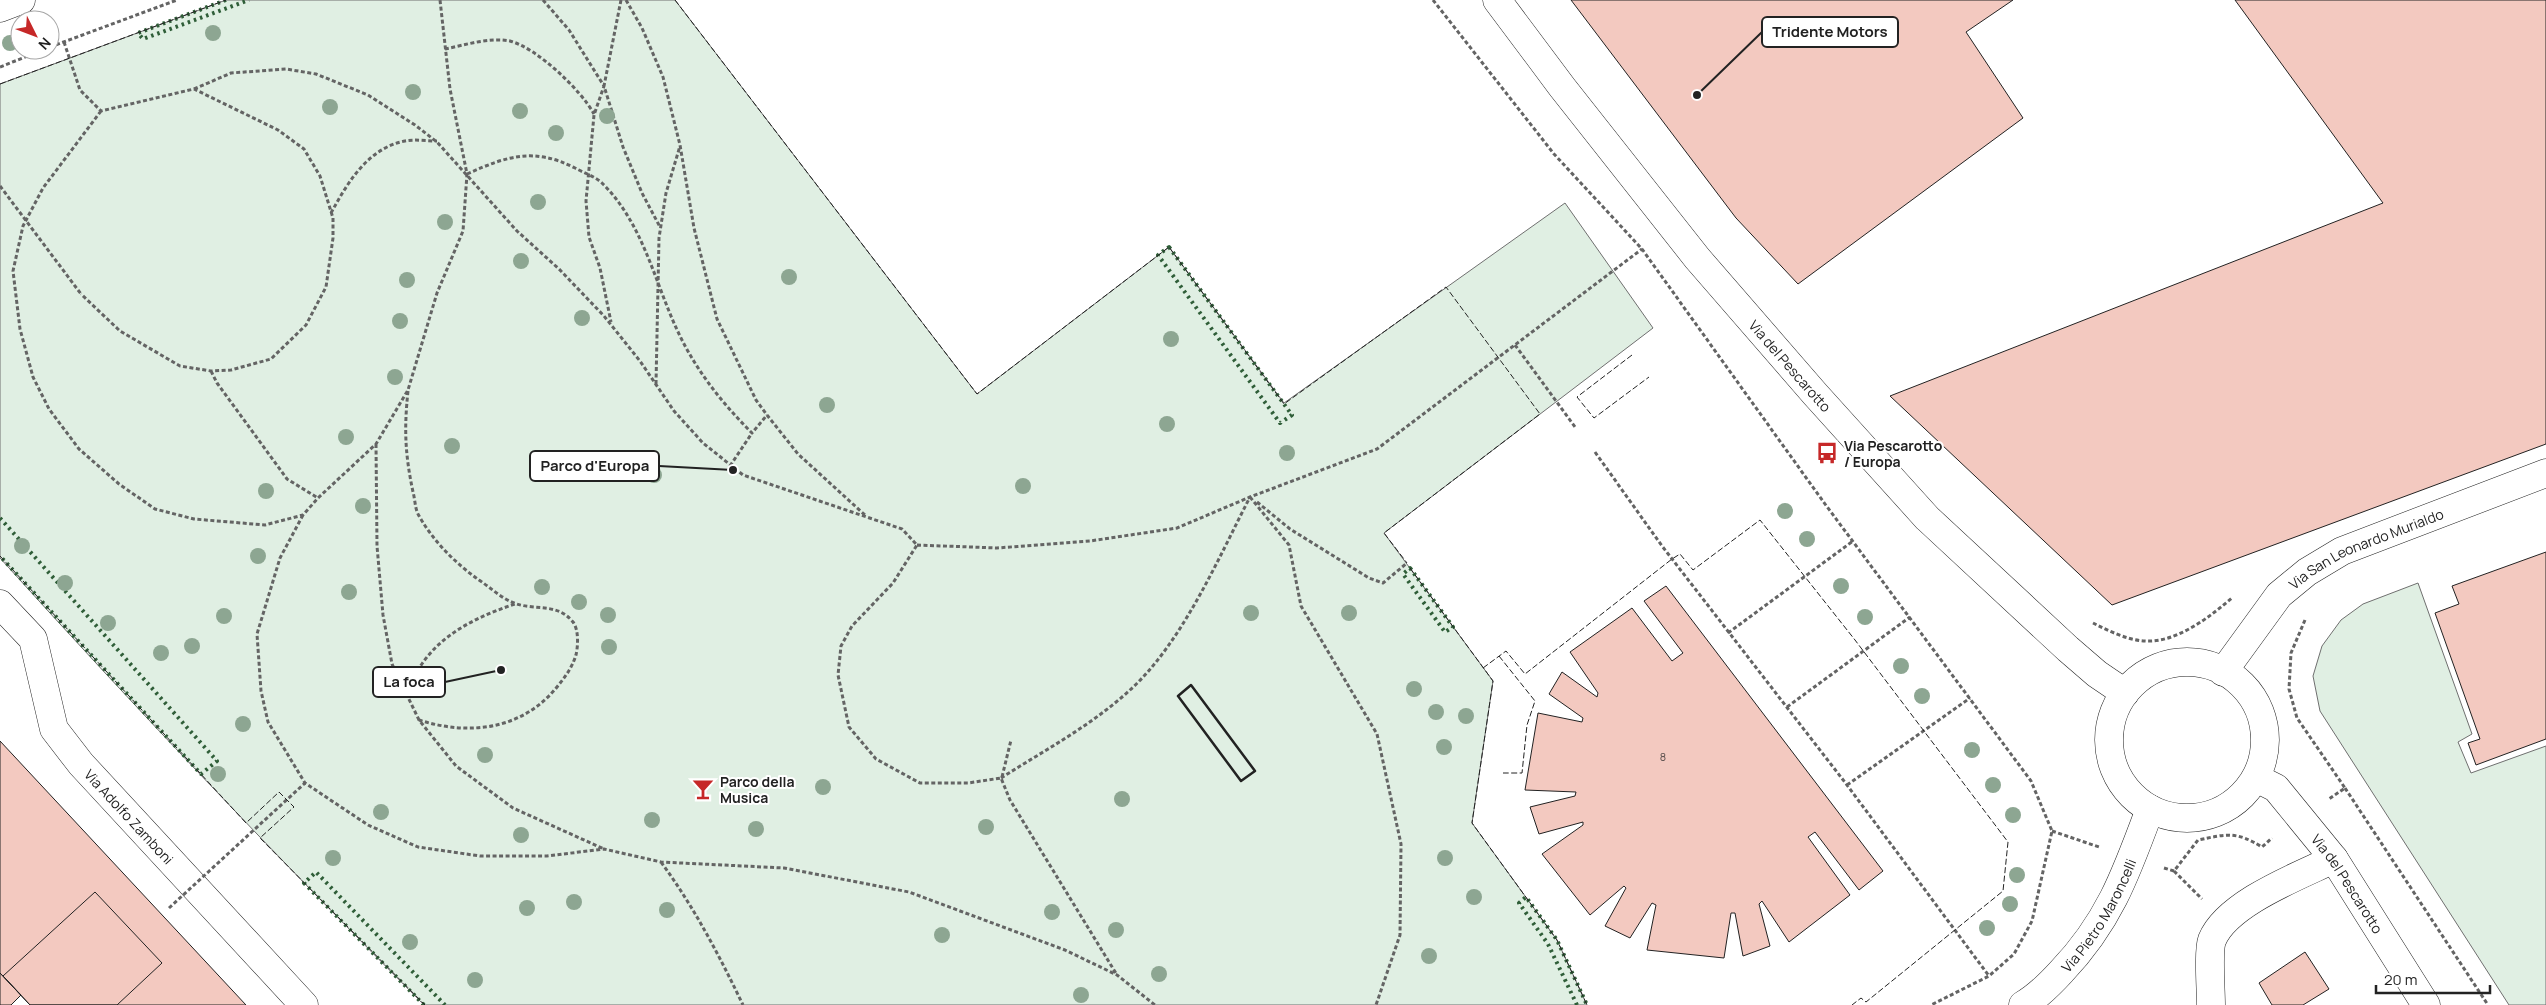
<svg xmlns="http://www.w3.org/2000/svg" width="2546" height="1005" viewBox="0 0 2546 1005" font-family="Manrope,sans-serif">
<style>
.green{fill:#e0efe3;stroke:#6f6f6f}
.building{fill:#f3c9c0;stroke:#222}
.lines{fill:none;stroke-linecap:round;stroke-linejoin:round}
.street-casing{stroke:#222;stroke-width:29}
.secondary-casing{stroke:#222;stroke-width:29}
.path{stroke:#646464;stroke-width:3;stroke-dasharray:4 2.5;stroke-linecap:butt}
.street{stroke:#fff;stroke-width:28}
.secondary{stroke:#fff;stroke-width:28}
.path-bridge{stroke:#646464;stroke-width:3;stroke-dasharray:4 2.5;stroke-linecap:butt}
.hedge{stroke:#2f5e38;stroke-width:4;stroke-dasharray:2.5 4;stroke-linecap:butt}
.fence{stroke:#222;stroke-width:1;stroke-dasharray:6 2.5;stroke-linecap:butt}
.wall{stroke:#222;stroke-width:2.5}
.tree{fill:#8da692}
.labels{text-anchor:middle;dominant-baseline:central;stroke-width:4;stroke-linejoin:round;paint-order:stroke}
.number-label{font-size:11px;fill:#564c4a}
.street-label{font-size:14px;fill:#222;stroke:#fff}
.poi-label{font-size:14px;font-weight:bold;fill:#222;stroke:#fff;text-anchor:start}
.leader{fill:none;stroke:#222;stroke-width:2}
.callout-dot{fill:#222;stroke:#fff;stroke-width:2}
.callout{fill:#fff;stroke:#222;stroke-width:2}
.callout-label{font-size:15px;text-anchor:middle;font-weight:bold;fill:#222}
</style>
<rect width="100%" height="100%" fill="#fff"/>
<path class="green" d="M 226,0 L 675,0 L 977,394 L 1169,247 L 1284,403 L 1565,203 L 1653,328 L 1384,533 L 1493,681 L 1472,823 L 1557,940 L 1587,1005 L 424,1005 C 279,859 138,711 0,558 L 0,84 Z
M 2418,583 L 2472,734 L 2458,742 L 2471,773 L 2546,746 L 2546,1005 L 2509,1005 L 2320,711 L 2313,676 L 2322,646 L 2341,620 L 2363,604 Z"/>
<path class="building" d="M 1571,0 L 2013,0 L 1966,32 L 2023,118 L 1798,284 L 1736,218 Z
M 2235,0 L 2546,0 L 2546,444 L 2112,605 L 1890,396 L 2383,203 Z
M 2546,552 L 2546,739 L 2476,765 L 2468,743 L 2480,739 L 2435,613 L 2459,604 L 2452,586 Z
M 1666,586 L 1883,871 L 1859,890 L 1815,832 L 1808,837 L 1850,895 L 1789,942 L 1762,901 L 1759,904 L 1770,946 L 1743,956 L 1735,913 L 1731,913 L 1724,958 L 1647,950 L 1656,905 L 1652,903 L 1630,938 L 1605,926 L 1626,888 L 1624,886 L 1590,915 L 1542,854 L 1583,825 L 1583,822 L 1539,834 L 1530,807 L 1575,796 L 1576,792 L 1525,790 L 1538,713 L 1582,722 L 1583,718 L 1549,694 L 1562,672 L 1597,697 L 1598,693 L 1570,652 L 1632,608 L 1672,661 L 1683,653 L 1644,601 Z
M 0,741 L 246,1005 L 30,1005 L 0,973 Z
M 95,892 L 162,963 L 117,1005 L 30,1005 L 3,976 Z
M 2305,952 L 2329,989 L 2303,1005 L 2272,1005 L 2259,983 Z
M 0,973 L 21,995 L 11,1005 L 0,1005 Z"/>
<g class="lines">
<g class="street-casing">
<g id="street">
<path id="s1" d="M 1497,0 L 1562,87 L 1697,258 L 1815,394 L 1927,518 L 2068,649 L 2097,674 L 2125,693"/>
<path id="s2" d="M 0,604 L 33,639 L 54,729 L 81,764 L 304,1005"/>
<circle cx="2187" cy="740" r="78"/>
<path id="s3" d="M 2223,672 L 2279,595 L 2307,572 L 2342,551 L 2546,473"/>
<path id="s4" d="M 2256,778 L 2276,788 L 2334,859 L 2426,1005"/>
<path id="s5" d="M 2023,1005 C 2037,997 2050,984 2061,972 C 2109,922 2126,874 2150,809"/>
<path d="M 2211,1005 C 2211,991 2208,951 2212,940 C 2227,903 2299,876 2334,859"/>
</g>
</g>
<g class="secondary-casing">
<path id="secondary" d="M 0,8 L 21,0"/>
</g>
<path class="path" d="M 543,0 L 569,30 L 604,86 L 594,115 L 586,201 L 589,237 L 600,268 L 611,322
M 621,0 L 604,86 L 623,147 L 642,193 L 660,227
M 626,0 L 642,28 L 663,77 L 680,145 L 694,228 L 717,319 L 756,400 L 767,415 L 798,454 L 866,516
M 1433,0 L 1554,154 L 1642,249 L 1825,504 L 2031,781 L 2052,831 L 2032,921 L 2014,954 L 1989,976 L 1931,1005
M 64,42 L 80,90 L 101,111 L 194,89 L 278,130 L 304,149 L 320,176 L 333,218 L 333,238 L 326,287 L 306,325 L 271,359 L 231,370 L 211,371 L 180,366 L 120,331 L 81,294
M 50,47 L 177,0
M 445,49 C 465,45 490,37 510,41 C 537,48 581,90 594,114
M 0,67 L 43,50
M 194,89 L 231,73 L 286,69 L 316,74 L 368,95 L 415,125 L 437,142 L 517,231 L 559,269 L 604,316 L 640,361 L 674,411 L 703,443 L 743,475 L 902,529 L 917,545 L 893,583 L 852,626 L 841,646 L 838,675 L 849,727 L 876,759 L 920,783 L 968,783 L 1001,778 L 1010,800 L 1117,975
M 101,111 L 43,188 L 23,226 L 13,271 L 20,329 L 33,377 L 49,409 L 79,449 L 119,484 L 155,509 L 194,519 L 265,525 L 303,515 L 318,498 L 376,444 L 408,390 L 437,293 L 463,231 L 467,174 L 450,89 L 440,0
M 467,174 C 507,156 534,147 575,168 C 584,173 597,177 604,185 C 645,227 655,285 680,336 C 698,373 723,404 752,433 L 767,415
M 331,213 C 348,182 368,148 405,141 C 415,139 427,141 437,141
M 1515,345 L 1575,427
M 211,371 L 217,383 L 287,479 L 318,498
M 656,384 L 659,238 L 666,193 L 680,146
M 408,391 C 404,429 405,454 413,492 C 415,499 415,508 418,514 C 432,540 455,563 479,580 C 491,588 501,598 514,603 C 534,611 557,602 573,622 C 579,630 578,646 576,655 C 572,668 565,677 557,687 C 522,730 469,736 419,720
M 376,444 L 377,546 L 383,615 L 392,664 L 419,720 L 456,766 L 513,808 L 604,849
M 1595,452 L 1662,546 L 1847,785 L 1989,976
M 730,466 L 752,433
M 1250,497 L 1289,545 L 1301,606 L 1377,734 L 1401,844 L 1400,935 L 1376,1005
M 1257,502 L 1290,529 L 1369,578 L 1383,583 L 1407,563
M 303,515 L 280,558 L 257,634 L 261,691 L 268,722 L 305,783 L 368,825 L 418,847 L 480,856 L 547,856 L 604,849 L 661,862 L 784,868 L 909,892 L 1065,950 L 1117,975 L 1155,1005
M 917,545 L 997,548 L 1090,541 L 1177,528 L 1250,497 L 1377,449 L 1642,249
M 2305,620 L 2291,653 L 2289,689 L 2297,718 L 2345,788 L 2329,799
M 2093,623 C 2109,631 2127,640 2145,641 C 2177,643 2211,616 2233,597
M 1728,633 L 1853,541
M 407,695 C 423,643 467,620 515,604
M 1787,707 L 1910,617
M 1002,777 L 1011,740
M 1001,778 C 1045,750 1092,725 1130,690 C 1182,643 1218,559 1250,497
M 1847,785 L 1970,698
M 2345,788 L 2488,1005
M 2052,831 L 2099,847
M 661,862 C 694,907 719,955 743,1005
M 2164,868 L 2174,871 L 2198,840 C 2227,834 2236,831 2262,847 L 2272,838
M 2174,871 L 2202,899"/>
<use href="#street" class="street"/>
<use href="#secondary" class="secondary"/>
<path class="path-bridge" d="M 0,186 L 81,294
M 169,908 L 305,783"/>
<path class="hedge" d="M 226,0 L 138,33 L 143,39 L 249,0
M 1169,247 L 1292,415 L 1280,423 L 1158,255 Z
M 0,518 L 217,761 L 201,774 L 0,556
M 1410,568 L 1453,627 L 1445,632 L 1403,574 Z
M 424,1005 L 304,883 L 316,872 L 445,1005
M 1577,1005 L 1548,944 L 1519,903 L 1526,897 L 1557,940 L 1587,1005"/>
<path class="fence" d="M 675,0 L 977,394 L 1169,247 L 1284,404 L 1446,287 L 1540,414 L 1384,533 L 1407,563
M 0,84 L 226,0
M 1632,355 L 1577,397 L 1594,418 L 1649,377
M 0,556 L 246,823 L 279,792 L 294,807 L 260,838 L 425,1005
M 1410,568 L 1493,681 L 1472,823 L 1557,940 L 1587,1005
M 1499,656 L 1535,701 L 1527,725 L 1522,773 L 1503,773
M 1483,668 L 1506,651 L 1525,674 L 1672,559 L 1680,554 L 1693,570 L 1760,520 L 1855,640 L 2008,842 L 2003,891 L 1866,1002 L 1861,998 L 1852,1005"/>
<path class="wall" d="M 1191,685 L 1255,771 L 1241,781 L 1178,696 Z"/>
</g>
<g class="tree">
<circle cx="213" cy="33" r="8"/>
<circle cx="10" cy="43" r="8"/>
<circle cx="413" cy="92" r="8"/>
<circle cx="330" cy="107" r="8"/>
<circle cx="520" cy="111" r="8"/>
<circle cx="607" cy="116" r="8"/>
<circle cx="556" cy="133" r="8"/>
<circle cx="538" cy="202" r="8"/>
<circle cx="445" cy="222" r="8"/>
<circle cx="521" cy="261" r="8"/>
<circle cx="789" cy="277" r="8"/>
<circle cx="407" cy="280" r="8"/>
<circle cx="582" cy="318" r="8"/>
<circle cx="400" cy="321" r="8"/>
<circle cx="1171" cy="339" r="8"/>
<circle cx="395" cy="377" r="8"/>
<circle cx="827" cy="405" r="8"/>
<circle cx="1167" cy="424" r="8"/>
<circle cx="346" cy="437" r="8"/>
<circle cx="452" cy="446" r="8"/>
<circle cx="1287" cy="453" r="8"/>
<circle cx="654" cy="475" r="8"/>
<circle cx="1023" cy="486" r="8"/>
<circle cx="266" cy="491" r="8"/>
<circle cx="363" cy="506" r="8"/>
<circle cx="1785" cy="511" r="8"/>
<circle cx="1807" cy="539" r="8"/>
<circle cx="22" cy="546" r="8"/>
<circle cx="258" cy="556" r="8"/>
<circle cx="65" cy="583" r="8"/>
<circle cx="1841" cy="586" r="8"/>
<circle cx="542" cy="587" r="8"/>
<circle cx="349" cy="592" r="8"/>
<circle cx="579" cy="602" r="8"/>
<circle cx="1251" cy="613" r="8"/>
<circle cx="1349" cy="613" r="8"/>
<circle cx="608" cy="615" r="8"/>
<circle cx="224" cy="616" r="8"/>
<circle cx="1865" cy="617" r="8"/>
<circle cx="108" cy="623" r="8"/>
<circle cx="192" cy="646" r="8"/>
<circle cx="609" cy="647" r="8"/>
<circle cx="161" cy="653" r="8"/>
<circle cx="1901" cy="666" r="8"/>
<circle cx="1414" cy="689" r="8"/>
<circle cx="1922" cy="696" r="8"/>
<circle cx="1436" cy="712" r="8"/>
<circle cx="1466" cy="716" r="8"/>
<circle cx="243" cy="724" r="8"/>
<circle cx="1444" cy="747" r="8"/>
<circle cx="1972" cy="750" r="8"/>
<circle cx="485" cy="755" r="8"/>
<circle cx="218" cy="774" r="8"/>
<circle cx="1993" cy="785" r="8"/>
<circle cx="823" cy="787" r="8"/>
<circle cx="1122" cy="799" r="8"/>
<circle cx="381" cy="812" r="8"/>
<circle cx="2013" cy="815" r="8"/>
<circle cx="652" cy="820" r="8"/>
<circle cx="986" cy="827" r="8"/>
<circle cx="756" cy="829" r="8"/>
<circle cx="521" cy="835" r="8"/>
<circle cx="333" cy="858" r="8"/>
<circle cx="1445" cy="858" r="8"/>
<circle cx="2017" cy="875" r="8"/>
<circle cx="1474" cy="897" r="8"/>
<circle cx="574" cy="902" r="8"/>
<circle cx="2010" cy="904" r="8"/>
<circle cx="527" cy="908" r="8"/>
<circle cx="667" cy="910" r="8"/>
<circle cx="1052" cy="912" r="8"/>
<circle cx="1987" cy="928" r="8"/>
<circle cx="1116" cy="930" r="8"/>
<circle cx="942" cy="935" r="8"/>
<circle cx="410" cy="942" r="8"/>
<circle cx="1429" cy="956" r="8"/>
<circle cx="1159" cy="974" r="8"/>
<circle cx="475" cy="980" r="8"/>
<circle cx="1081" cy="995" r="8"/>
</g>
<defs>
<g id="bus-bare" transform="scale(1.725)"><path d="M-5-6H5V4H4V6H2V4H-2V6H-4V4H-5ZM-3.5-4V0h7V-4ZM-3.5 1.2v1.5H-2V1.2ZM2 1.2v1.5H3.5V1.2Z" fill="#c62828" stroke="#fff" stroke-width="2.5" paint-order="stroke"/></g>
<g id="bar-bare" transform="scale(1.725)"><path d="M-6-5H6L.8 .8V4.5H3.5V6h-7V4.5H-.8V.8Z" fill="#c62828" stroke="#fff" stroke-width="2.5" paint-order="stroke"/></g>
</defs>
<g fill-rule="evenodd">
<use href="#bus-bare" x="1827" y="453"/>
<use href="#bar-bare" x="703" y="789"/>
</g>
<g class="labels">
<g class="number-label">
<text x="1663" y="756">8</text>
</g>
<g class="street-label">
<text stroke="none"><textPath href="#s1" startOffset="469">Via del Pescarotto</textPath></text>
<text stroke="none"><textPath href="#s3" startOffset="195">Via San Leonardo Murialdo</textPath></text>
<text stroke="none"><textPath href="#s2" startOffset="256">Via Adolfo Zamboni</textPath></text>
<text stroke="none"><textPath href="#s4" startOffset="142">Via del Pescarotto</textPath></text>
<text stroke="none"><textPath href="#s5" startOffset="119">Via Pietro Maroncelli</textPath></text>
</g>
<g class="poi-label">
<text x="1844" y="445">Via Pescarotto<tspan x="1844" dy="16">/ Europa</tspan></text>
<text x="720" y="781">Parco della<tspan x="720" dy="16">Musica</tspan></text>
</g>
</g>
<path class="leader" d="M1697 95L1762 32M733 470L659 466M501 670L445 682"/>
<g class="callout-dot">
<circle cx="1697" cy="95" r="5"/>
<circle cx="733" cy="470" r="5"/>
<circle cx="501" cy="670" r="5"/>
</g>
<g class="callout">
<rect x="1762" y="17" width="136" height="30" rx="5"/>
<rect x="530" y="451" width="129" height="30" rx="5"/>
<rect x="373" y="667" width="72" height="30" rx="5"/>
</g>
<g class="callout-label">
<text x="1830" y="37">Tridente Motors</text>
<text x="595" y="471">Parco d'Europa</text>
<text x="409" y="687">La foca</text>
</g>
<g transform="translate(35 35) rotate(132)"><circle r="24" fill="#ffffff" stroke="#a7a7a7"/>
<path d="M0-4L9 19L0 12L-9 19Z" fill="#c62828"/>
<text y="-8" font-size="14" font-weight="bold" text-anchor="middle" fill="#222222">N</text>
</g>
<path d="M2376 985v8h114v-8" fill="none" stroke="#222222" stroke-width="2.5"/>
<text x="2384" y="985" font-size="15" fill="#222222" stroke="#ffffff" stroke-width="4" paint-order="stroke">20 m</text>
</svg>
